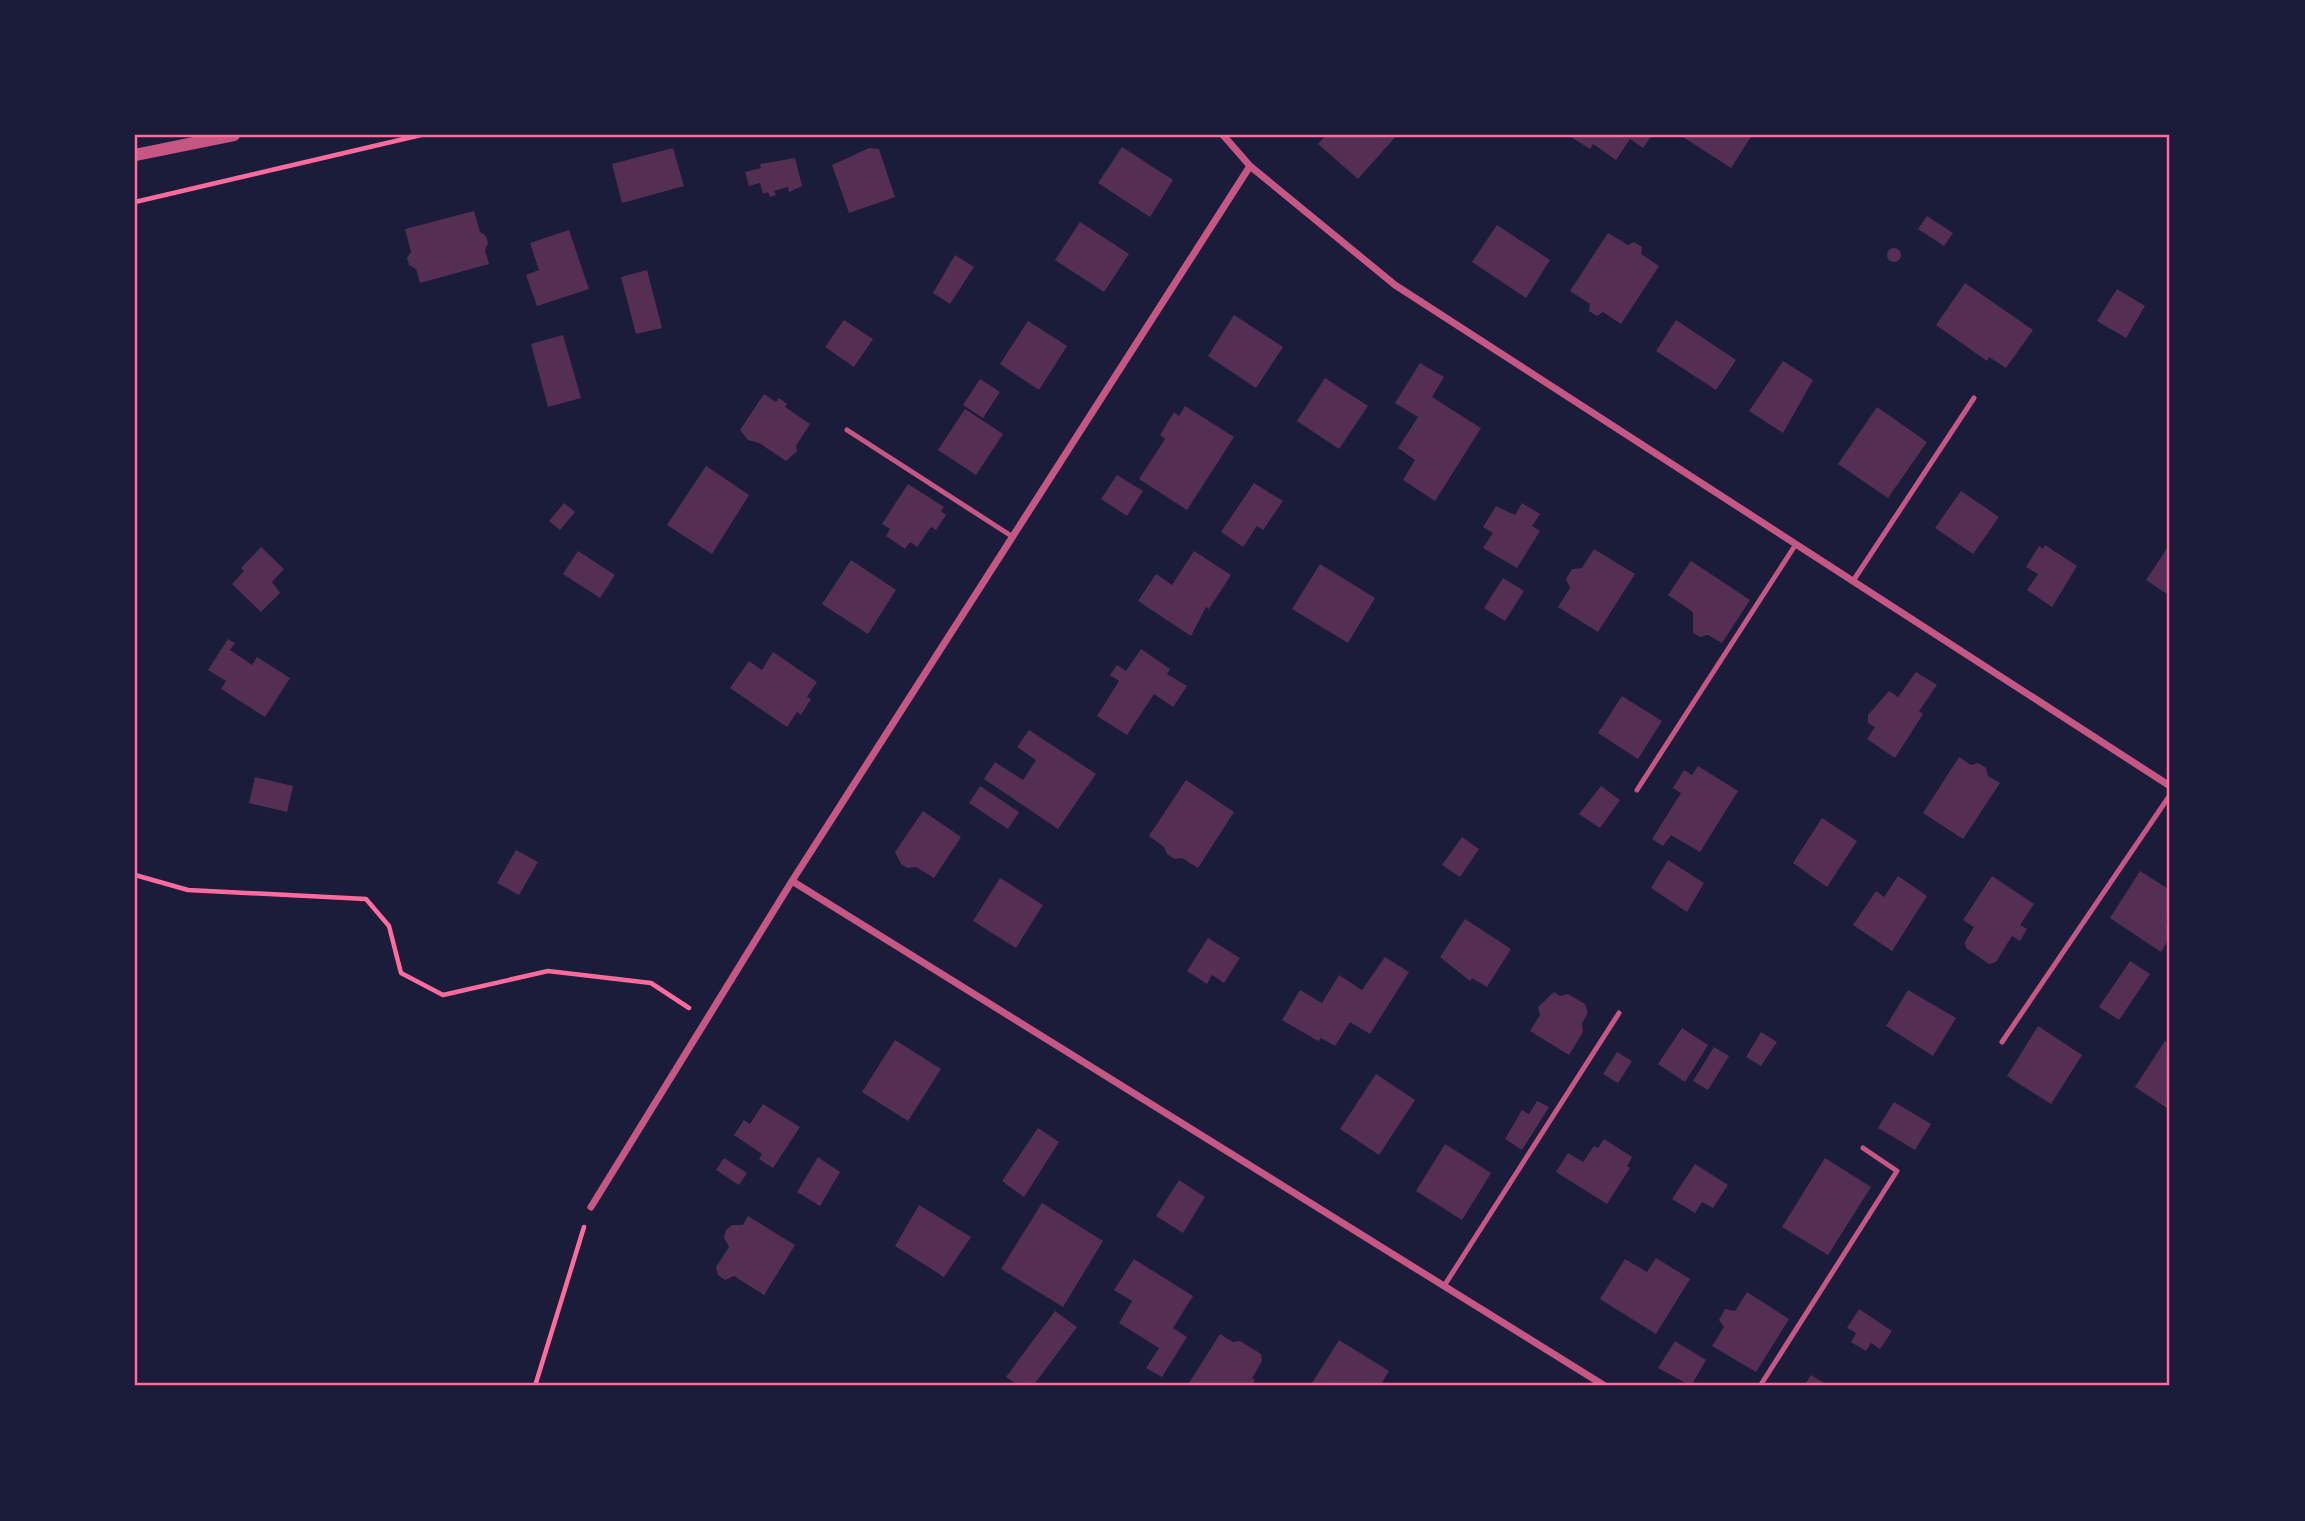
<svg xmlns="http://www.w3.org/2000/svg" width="2305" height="1521" viewBox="0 0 2305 1521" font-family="'Roboto Condensed',sans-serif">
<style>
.building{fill:#542f53}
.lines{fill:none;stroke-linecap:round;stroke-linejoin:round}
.path{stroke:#ff6b9d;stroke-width:4.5}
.service{stroke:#c65784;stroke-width:5}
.minor{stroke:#c65784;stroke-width:7}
.tertiary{stroke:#c65784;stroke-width:12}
.neatline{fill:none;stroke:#ff6b9d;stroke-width:2.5}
</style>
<rect width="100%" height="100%" fill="#1b1b3a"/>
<path class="building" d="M 1326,135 L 1397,135 L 1358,179 L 1318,144 Z
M 1568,135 L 1652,135 L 1643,148 L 1630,139 L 1616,160 L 1593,144 L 1590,149 Z
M 1680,135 L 1752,135 L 1731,168 Z
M 1122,147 L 1173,180 L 1150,217 L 1098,183 Z
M 673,148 L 684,186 L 622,203 L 612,164 Z
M 869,148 L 879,149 L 895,197 L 849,213 L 832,165 Z
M 795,158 L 802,186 L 789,192 L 788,187 L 774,191 L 776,195 L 770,197 L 768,192 L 763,194 L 760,183 L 749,186 L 745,172 L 761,168 L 760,164 Z
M 474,211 L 480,232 L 486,236 L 488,243 L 485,250 L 489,264 L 420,283 L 416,269 L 409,265 L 407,258 L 411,252 L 405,229 Z
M 1927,216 L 1953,233 L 1944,246 L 1918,229 Z
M 1080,222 L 1129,254 L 1104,292 L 1055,260 Z
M 1497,225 L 1550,260 L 1526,298 L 1472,262 Z
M 569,230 L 589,289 L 537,306 L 526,275 L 539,270 L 530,243 Z
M 1608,233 L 1628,245 L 1634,242 L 1642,247 L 1641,254 L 1659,266 L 1621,324 L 1603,312 L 1597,316 L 1589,311 L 1590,304 L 1570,291 Z
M1887 255a7 7 0 1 1 14 0a7 7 0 1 1-14 0Z
M 955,255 L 974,267 L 950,304 L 933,293 Z
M 647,270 L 662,328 L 636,334 L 621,277 Z
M 1965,283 L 2033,330 L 2006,368 L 1989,357 L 1987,361 L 1936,325 Z
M 2117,289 L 2145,306 L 2126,338 L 2097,321 Z
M 1234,315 L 1283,347 L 1256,388 L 1208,356 Z
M 844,320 L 873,339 L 854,367 L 825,347 Z
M 1676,320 L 1736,360 L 1716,390 L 1656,351 Z
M 1028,321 L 1067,346 L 1039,390 L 1000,364 Z
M 563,335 L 581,398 L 548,407 L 531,344 Z
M 1783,361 L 1813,380 L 1783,433 L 1749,411 Z
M 1420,363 L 1444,377 L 1432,397 L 1481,428 L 1435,501 L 1403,480 L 1415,460 L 1398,448 L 1418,417 L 1395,403 Z
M 1325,378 L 1368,406 L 1339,449 L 1297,421 Z
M 980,379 L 1000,392 L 983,418 L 963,405 Z
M 764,394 L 776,402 L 779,398 L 787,404 L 785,407 L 810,424 L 796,446 L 797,451 L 786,461 L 759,443 L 748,440 L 740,430 Z
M 1185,406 L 1234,437 L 1187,510 L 1139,479 L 1165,439 L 1160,435 L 1174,412 L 1179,416 Z
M 1877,407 L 1927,442 L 1888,498 L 1838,464 Z
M 965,409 L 1003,434 L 976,475 L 938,450 Z
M 706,466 L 749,495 L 712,554 L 667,525 Z
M 1117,475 L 1143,491 L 1127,516 L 1101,499 Z
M 1254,483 L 1283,501 L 1263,530 L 1257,526 L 1243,547 L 1221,532 Z
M 908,484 L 944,507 L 941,511 L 946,515 L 936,530 L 931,527 L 917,547 L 910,542 L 905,549 L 886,536 L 890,529 L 882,524 Z
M 1961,491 L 1999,517 L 1973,554 L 1935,528 Z
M 564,503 L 575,512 L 560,530 L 549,521 Z
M 1522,503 L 1540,514 L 1532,526 L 1540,531 L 1517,568 L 1483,548 L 1493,533 L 1483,527 L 1496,506 L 1515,515 Z
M 2170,544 L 2170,596 L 2146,580 Z
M 2045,545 L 2077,566 L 2052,607 L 2027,590 L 2038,574 L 2026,567 L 2039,546 L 2043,549 Z
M 261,547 L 284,569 L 272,582 L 280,593 L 261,612 L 232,584 L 244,571 L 241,568 Z
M 1594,549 L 1635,574 L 1598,632 L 1558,607 L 1570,588 L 1566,579 L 1572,569 L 1582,568 Z
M 578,551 L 615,575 L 600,598 L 563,574 Z
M 1194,551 L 1231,575 L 1209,609 L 1206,607 L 1191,636 L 1138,601 L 1156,574 L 1172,585 Z
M 851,560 L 896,590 L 868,634 L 822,604 Z
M 1691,561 L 1750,600 L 1722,643 L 1708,635 L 1700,637 L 1693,633 L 1693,612 L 1668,595 Z
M 1320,564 L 1375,598 L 1348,643 L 1292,609 Z
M 1503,578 L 1524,591 L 1505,621 L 1484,608 Z
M 228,639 L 235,643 L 230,650 L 252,665 L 257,657 L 290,678 L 265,717 L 221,689 L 226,681 L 208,670 Z
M 1141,649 L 1170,669 L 1167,674 L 1187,686 L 1173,707 L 1154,694 L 1127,735 L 1097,716 L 1119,681 L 1110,675 L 1117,665 L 1126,671 Z
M 773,652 L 817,682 L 807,697 L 811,699 L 801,715 L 797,712 L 787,727 L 730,688 L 749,661 L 762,670 Z
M 1916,672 L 1937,685 L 1919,711 L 1923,714 L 1895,758 L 1867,739 L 1875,727 L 1868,723 L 1868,715 L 1889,691 L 1898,697 Z
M 1622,696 L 1662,721 L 1638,759 L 1598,733 Z
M 1029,730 L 1096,774 L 1058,829 L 984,779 L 995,762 L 1023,780 L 1036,760 L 1017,747 Z
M 1959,757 L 1971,765 L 1978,763 L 1986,768 L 1988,776 L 2000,783 L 1963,839 L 1923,813 Z
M 1698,766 L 1738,791 L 1700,852 L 1671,835 L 1663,846 L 1652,839 L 1681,793 L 1673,788 L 1684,770 L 1692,775 Z
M 255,777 L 293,786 L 287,812 L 249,803 Z
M 1186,780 L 1234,812 L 1198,868 L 1182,858 L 1174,859 L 1167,854 L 1164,847 L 1149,836 Z
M 980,786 L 1019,812 L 1008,829 L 969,803 Z
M 1601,786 L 1620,800 L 1600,828 L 1579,814 Z
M 923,811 L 961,837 L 934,878 L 916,867 L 907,868 L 901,864 L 895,852 Z
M 1822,818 L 1857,841 L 1827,887 L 1793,863 Z
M 1462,837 L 1479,849 L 1460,877 L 1442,865 Z
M 516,850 L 538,862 L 519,895 L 497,883 Z
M 1668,860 L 1704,883 L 1687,912 L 1651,888 Z
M 2140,871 L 2170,890 L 2170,915 L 2166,921 L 2170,924 L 2170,937 L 2161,952 L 2110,918 Z
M 1898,876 L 1927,896 L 1892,951 L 1853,925 L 1876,891 L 1884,897 Z
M 1992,876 L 2034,904 L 2020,925 L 2027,929 L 2020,941 L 2012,936 L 1996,962 L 1989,964 L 1966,948 L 1965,942 L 1974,927 L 1963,920 Z
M 1000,878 L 1043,905 L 1016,948 L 973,921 Z
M 1465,919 L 1511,949 L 1487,987 L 1472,978 L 1470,981 L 1440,957 Z
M 1208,938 L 1240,958 L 1224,983 L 1212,975 L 1207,984 L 1187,971 Z
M 1385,957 L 1409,972 L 1370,1034 L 1350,1022 L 1335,1046 L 1321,1038 L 1318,1041 L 1282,1020 L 1300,990 L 1322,1003 L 1339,975 L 1362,990 Z
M 2130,961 L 2150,974 L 2119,1020 L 2099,1007 Z
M 1908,990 L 1956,1018 L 1933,1056 L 1886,1026 Z
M 1554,992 L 1560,996 L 1568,994 L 1585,1004 L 1588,1013 L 1582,1023 L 1583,1032 L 1569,1055 L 1530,1031 L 1540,1015 L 1538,1007 Z
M 2038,1026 L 2082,1055 L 2051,1104 L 2007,1076 Z
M 1682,1028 L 1708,1045 L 1685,1082 L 1658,1064 Z
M 1761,1032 L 1777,1042 L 1761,1066 L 1746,1057 Z
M 895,1040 L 941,1069 L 908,1121 L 862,1092 Z
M 2165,1041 L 2170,1044 L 2170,1110 L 2135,1087 Z
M 1714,1047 L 1729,1056 L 1708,1090 L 1693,1081 Z
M 1617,1052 L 1632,1061 L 1618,1083 L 1603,1074 Z
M 1376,1074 L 1415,1100 L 1379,1155 L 1340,1129 Z
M 1537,1101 L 1549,1107 L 1522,1150 L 1505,1139 L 1522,1110 L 1529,1114 Z
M 1894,1102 L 1931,1124 L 1915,1150 L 1878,1128 Z
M 763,1104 L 800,1127 L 773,1168 L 759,1159 L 762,1154 L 734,1135 L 744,1120 L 750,1124 Z
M 1038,1128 L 1059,1142 L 1024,1197 L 1002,1181 Z
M 1604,1139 L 1632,1157 L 1627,1166 L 1630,1168 L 1607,1204 L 1556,1172 L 1568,1153 L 1583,1162 L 1594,1146 L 1598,1148 Z
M 1445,1144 L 1491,1173 L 1462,1220 L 1416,1191 Z
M 818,1157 L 840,1172 L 820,1206 L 797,1192 Z
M 724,1158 L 747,1173 L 739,1185 L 716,1170 Z
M 1825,1158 L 1871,1187 L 1828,1255 L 1782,1227 Z
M 1695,1164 L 1728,1185 L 1713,1208 L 1702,1202 L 1695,1213 L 1672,1199 Z
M 1179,1180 L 1205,1197 L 1183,1233 L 1156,1216 Z
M 1042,1203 L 1103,1241 L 1063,1307 L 1001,1269 Z
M 919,1205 L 971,1237 L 944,1277 L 895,1246 Z
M 748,1216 L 795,1245 L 764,1295 L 734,1276 L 725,1280 L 718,1275 L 716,1267 L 729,1247 L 724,1238 L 726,1230 L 732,1225 L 743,1225 Z
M 1656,1258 L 1690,1279 L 1656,1334 L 1600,1299 L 1625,1259 L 1647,1272 Z
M 1134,1259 L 1193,1296 L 1173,1328 L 1187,1337 L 1162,1377 L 1146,1368 L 1159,1348 L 1119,1323 L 1132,1301 L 1114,1290 Z
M 1747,1292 L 1789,1319 L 1756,1372 L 1712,1346 L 1724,1327 L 1719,1320 L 1725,1309 L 1735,1311 Z
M 1859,1309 L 1892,1331 L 1880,1349 L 1871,1343 L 1866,1351 L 1851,1342 L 1856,1333 L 1847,1328 Z
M 1055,1311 L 1077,1327 L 1033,1386 L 1019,1386 L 1006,1377 Z
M 1220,1334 L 1233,1342 L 1240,1341 L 1261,1354 L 1262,1361 L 1252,1378 L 1255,1380 L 1251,1386 L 1187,1386 Z
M 1339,1340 L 1389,1371 L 1380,1386 L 1310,1386 Z
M 1675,1341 L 1706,1360 L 1691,1386 L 1658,1368 Z
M 1811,1375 L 1829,1386 L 1804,1386 Z"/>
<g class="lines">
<path class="path" d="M 135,202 L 421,135
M 135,875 L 188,890 L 366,899 L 389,926 L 401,973 L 443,995 L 548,971 L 651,983 L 689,1008
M 535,1386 L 584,1227"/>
<path class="service" d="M 847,430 L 1013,537
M 1853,581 L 1974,398
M 1637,790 L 1796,544
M 2002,1042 L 2170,795
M 1444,1286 L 1619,1013
M 1760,1386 L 1897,1171 L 1863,1148"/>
<path class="minor" d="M 1223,135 L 1250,166 L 1395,285 L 2170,786
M 792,881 L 1605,1386
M 591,1207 L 792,881 L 1250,166"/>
<path class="tertiary" d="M 135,155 L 234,135"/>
</g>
<rect width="2305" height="1521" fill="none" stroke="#1b1b3a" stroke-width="273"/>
<rect x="136" y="136" width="2032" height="1248" class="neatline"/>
</svg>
